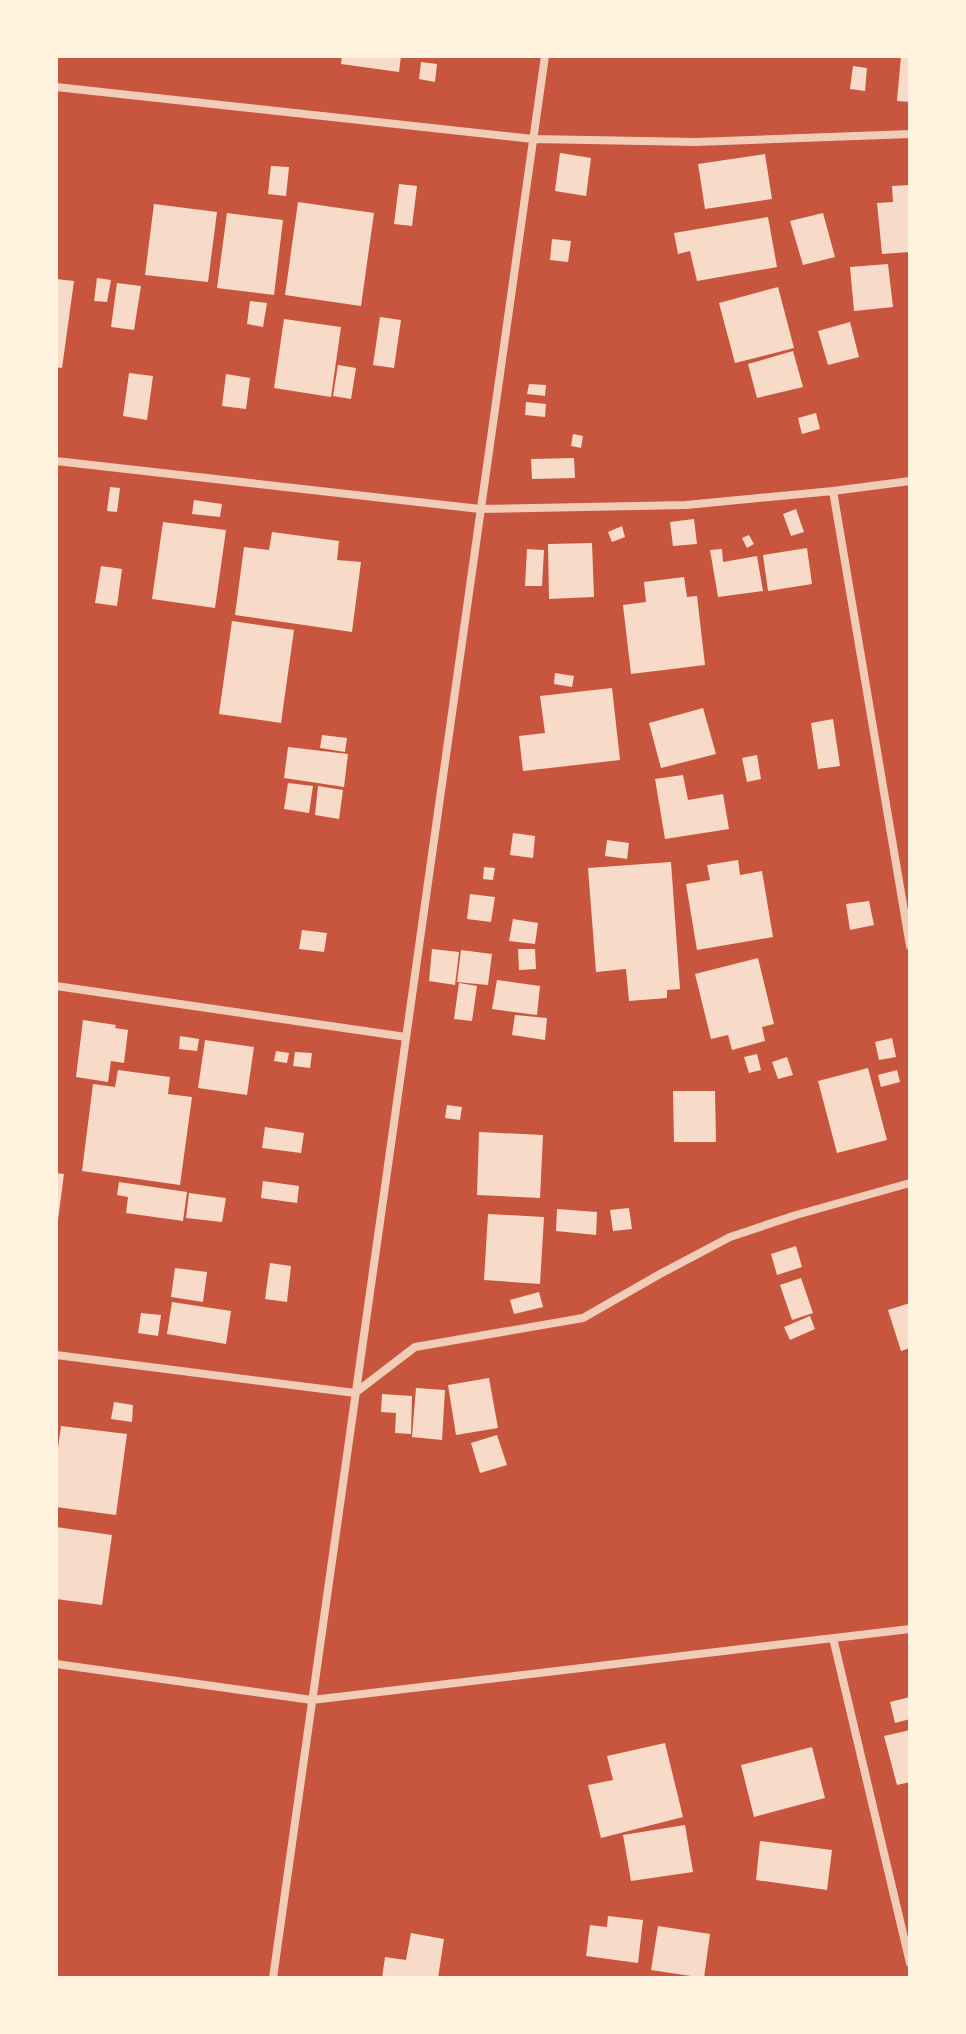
<svg xmlns="http://www.w3.org/2000/svg" width="966" height="2034" viewBox="0 0 966 2034" font-family="Roboto,sans-serif">
<style>
.building{fill:#f7dbc8}
.lines{fill:none;stroke-linecap:round;stroke-linejoin:round}
.minor{stroke:#f1ccb7;stroke-width:8}
</style>
<rect width="100%" height="100%" fill="#c8553d"/>
<path class="building" d="M 342,56 L 401,56 L 399,72 L 341,64 Z
M 901,56 L 910,56 L 910,102 L 897,101 Z
M 421,62 L 437,64 L 435,82 L 419,79 Z
M 853,66 L 867,68 L 865,91 L 850,89 Z
M 560,153 L 591,158 L 586,196 L 555,191 Z
M 765,154 L 772,199 L 705,209 L 698,164 Z
M 271,166 L 289,167 L 286,196 L 268,194 Z
M 399,184 L 417,186 L 412,226 L 394,224 Z
M 910,185 L 910,252 L 882,254 L 877,203 L 893,202 L 892,186 Z
M 298,202 L 374,213 L 361,306 L 285,295 Z
M 154,204 L 217,212 L 208,282 L 145,275 Z
M 227,213 L 283,220 L 274,295 L 217,288 Z
M 823,213 L 835,257 L 803,265 L 790,221 Z
M 768,217 L 777,267 L 697,281 L 690,251 L 678,254 L 674,233 Z
M 552,239 L 571,241 L 568,262 L 550,260 Z
M 888,264 L 893,307 L 854,311 L 850,267 Z
M 97,278 L 111,280 L 107,302 L 94,301 Z
M 56,279 L 74,281 L 62,368 L 56,367 Z
M 117,283 L 141,286 L 134,330 L 111,327 Z
M 778,287 L 794,348 L 735,363 L 719,303 Z
M 250,301 L 267,303 L 263,327 L 247,324 Z
M 380,317 L 401,320 L 394,368 L 373,365 Z
M 284,319 L 341,327 L 331,397 L 274,388 Z
M 850,322 L 859,357 L 828,365 L 818,331 Z
M 793,351 L 803,387 L 757,398 L 748,364 Z
M 338,365 L 356,368 L 351,399 L 333,396 Z
M 129,373 L 153,376 L 147,420 L 123,416 Z
M 226,374 L 250,378 L 246,409 L 222,406 Z
M 529,384 L 546,385 L 545,396 L 527,394 Z
M 526,402 L 546,404 L 545,417 L 525,415 Z
M 816,413 L 820,429 L 802,434 L 798,418 Z
M 573,434 L 583,436 L 581,448 L 571,446 Z
M 574,458 L 575,478 L 532,479 L 531,459 Z
M 110,487 L 120,488 L 117,512 L 107,511 Z
M 194,500 L 222,504 L 220,517 L 192,514 Z
M 796,509 L 804,532 L 791,536 L 783,514 Z
M 694,519 L 697,544 L 673,546 L 670,522 Z
M 163,522 L 226,530 L 215,608 L 152,599 Z
M 622,526 L 625,537 L 612,542 L 608,532 Z
M 272,532 L 339,541 L 337,560 L 361,562 L 352,632 L 235,615 L 244,547 L 269,550 Z
M 749,535 L 754,544 L 747,548 L 742,538 Z
M 592,543 L 594,597 L 549,599 L 548,544 Z
M 807,548 L 812,584 L 768,591 L 763,555 Z
M 527,549 L 544,550 L 542,586 L 525,586 Z
M 722,549 L 723,562 L 757,556 L 763,591 L 718,597 L 710,550 Z
M 101,566 L 122,569 L 117,606 L 95,603 Z
M 684,577 L 687,597 L 697,596 L 705,665 L 631,674 L 623,605 L 646,602 L 644,582 Z
M 232,621 L 294,630 L 281,723 L 219,714 Z
M 555,673 L 574,676 L 572,687 L 554,684 Z
M 612,688 L 620,760 L 523,771 L 519,736 L 545,733 L 540,696 Z
M 703,708 L 716,754 L 661,768 L 649,723 Z
M 833,719 L 840,766 L 818,769 L 811,723 Z
M 322,735 L 347,738 L 345,752 L 320,748 Z
M 288,747 L 348,754 L 344,787 L 284,778 Z
M 757,755 L 761,779 L 747,782 L 742,758 Z
M 683,775 L 688,800 L 723,794 L 729,829 L 665,839 L 655,779 Z
M 288,783 L 313,786 L 309,813 L 284,809 Z
M 318,786 L 343,790 L 339,819 L 315,815 Z
M 513,833 L 535,836 L 533,858 L 510,855 Z
M 607,840 L 629,843 L 627,859 L 605,856 Z
M 738,860 L 740,875 L 762,871 L 773,937 L 697,950 L 686,884 L 710,880 L 707,865 Z
M 671,862 L 680,989 L 667,990 L 667,998 L 629,1001 L 626,969 L 596,972 L 588,868 Z
M 484,867 L 495,868 L 493,880 L 483,879 Z
M 470,894 L 495,897 L 491,922 L 467,919 Z
M 869,901 L 874,925 L 850,930 L 846,904 Z
M 513,919 L 538,923 L 535,944 L 509,941 Z
M 302,930 L 327,933 L 324,952 L 299,949 Z
M 432,949 L 459,952 L 455,985 L 429,981 Z
M 518,949 L 535,949 L 536,969 L 519,970 Z
M 461,950 L 492,954 L 488,985 L 457,982 Z
M 758,958 L 774,1024 L 762,1027 L 765,1041 L 732,1050 L 728,1035 L 711,1039 L 695,974 Z
M 497,980 L 540,986 L 537,1015 L 492,1009 Z
M 459,983 L 477,986 L 472,1021 L 454,1019 Z
M 515,1015 L 547,1018 L 545,1040 L 512,1035 Z
M 83,1020 L 116,1025 L 115,1028 L 128,1030 L 124,1063 L 111,1061 L 108,1082 L 76,1077 Z
M 180,1036 L 199,1039 L 197,1051 L 179,1049 Z
M 892,1038 L 896,1057 L 879,1060 L 875,1042 Z
M 205,1040 L 254,1047 L 247,1095 L 198,1088 Z
M 276,1051 L 289,1053 L 287,1063 L 274,1061 Z
M 295,1052 L 312,1053 L 310,1068 L 293,1066 Z
M 757,1054 L 761,1070 L 749,1073 L 744,1057 Z
M 787,1057 L 793,1075 L 778,1079 L 772,1062 Z
M 868,1068 L 887,1140 L 837,1153 L 818,1081 Z
M 118,1070 L 170,1077 L 168,1094 L 192,1097 L 180,1185 L 82,1171 L 93,1084 L 115,1087 Z
M 897,1070 L 900,1082 L 881,1087 L 878,1075 Z
M 673,1091 L 715,1091 L 716,1142 L 674,1142 Z
M 447,1105 L 462,1107 L 460,1120 L 445,1118 Z
M 265,1127 L 304,1133 L 301,1153 L 262,1148 Z
M 479,1132 L 543,1135 L 540,1198 L 477,1195 Z
M 56,1173 L 64,1174 L 58,1220 L 56,1220 Z
M 263,1181 L 299,1186 L 297,1203 L 261,1198 Z
M 119,1182 L 187,1192 L 183,1221 L 126,1213 L 128,1197 L 117,1195 Z
M 189,1193 L 226,1198 L 222,1222 L 186,1218 Z
M 629,1208 L 632,1229 L 613,1231 L 610,1210 Z
M 557,1209 L 597,1212 L 596,1235 L 556,1231 Z
M 488,1214 L 544,1217 L 540,1284 L 484,1280 Z
M 796,1246 L 802,1267 L 777,1275 L 771,1254 Z
M 270,1263 L 291,1266 L 287,1302 L 265,1299 Z
M 175,1268 L 207,1272 L 203,1302 L 171,1297 Z
M 801,1278 L 813,1313 L 792,1320 L 780,1285 Z
M 539,1292 L 543,1307 L 514,1314 L 510,1300 Z
M 172,1302 L 231,1311 L 226,1344 L 167,1334 Z
M 910,1303 L 910,1348 L 901,1351 L 888,1310 Z
M 141,1313 L 161,1315 L 158,1336 L 138,1333 Z
M 810,1316 L 815,1329 L 790,1340 L 784,1327 Z
M 489,1378 L 498,1428 L 456,1435 L 448,1385 Z
M 416,1388 L 445,1390 L 442,1440 L 412,1437 Z
M 382,1394 L 412,1396 L 411,1434 L 395,1433 L 396,1413 L 381,1412 Z
M 114,1402 L 133,1405 L 132,1422 L 111,1419 Z
M 61,1426 L 127,1434 L 116,1515 L 56,1507 L 56,1463 Z
M 497,1435 L 507,1465 L 480,1473 L 471,1443 Z
M 56,1527 L 112,1535 L 102,1605 L 56,1599 Z
M 910,1697 L 910,1719 L 895,1723 L 890,1702 Z
M 910,1730 L 910,1782 L 897,1785 L 884,1736 Z
M 665,1743 L 683,1817 L 601,1838 L 588,1785 L 613,1780 L 607,1756 Z
M 812,1747 L 825,1798 L 754,1817 L 741,1765 Z
M 685,1825 L 693,1872 L 631,1881 L 623,1835 Z
M 760,1841 L 832,1850 L 827,1890 L 756,1880 Z
M 608,1916 L 643,1920 L 638,1963 L 586,1956 L 590,1925 L 607,1927 Z
M 658,1926 L 710,1934 L 704,1978 L 651,1970 Z
M 411,1933 L 444,1939 L 438,1978 L 382,1978 L 385,1957 L 406,1960 Z"/>
<g class="lines">
<path class="minor" d="M 56,87 L 533,139 L 696,142 L 910,134
M 56,461 L 480,509 L 686,505 L 833,491 L 910,481
M 833,491 L 910,946
M 56,986 L 406,1037
M 56,1355 L 355,1393 L 415,1347 L 583,1318 L 660,1274 L 730,1237 L 796,1215 L 910,1183
M 833,1638 L 910,1963
M 56,1664 L 312,1700 L 910,1629
M 273,1978 L 545,56"/>
</g>
<rect width="966" height="2034" fill="none" stroke="#fff3e0" stroke-width="116"/>
</svg>
